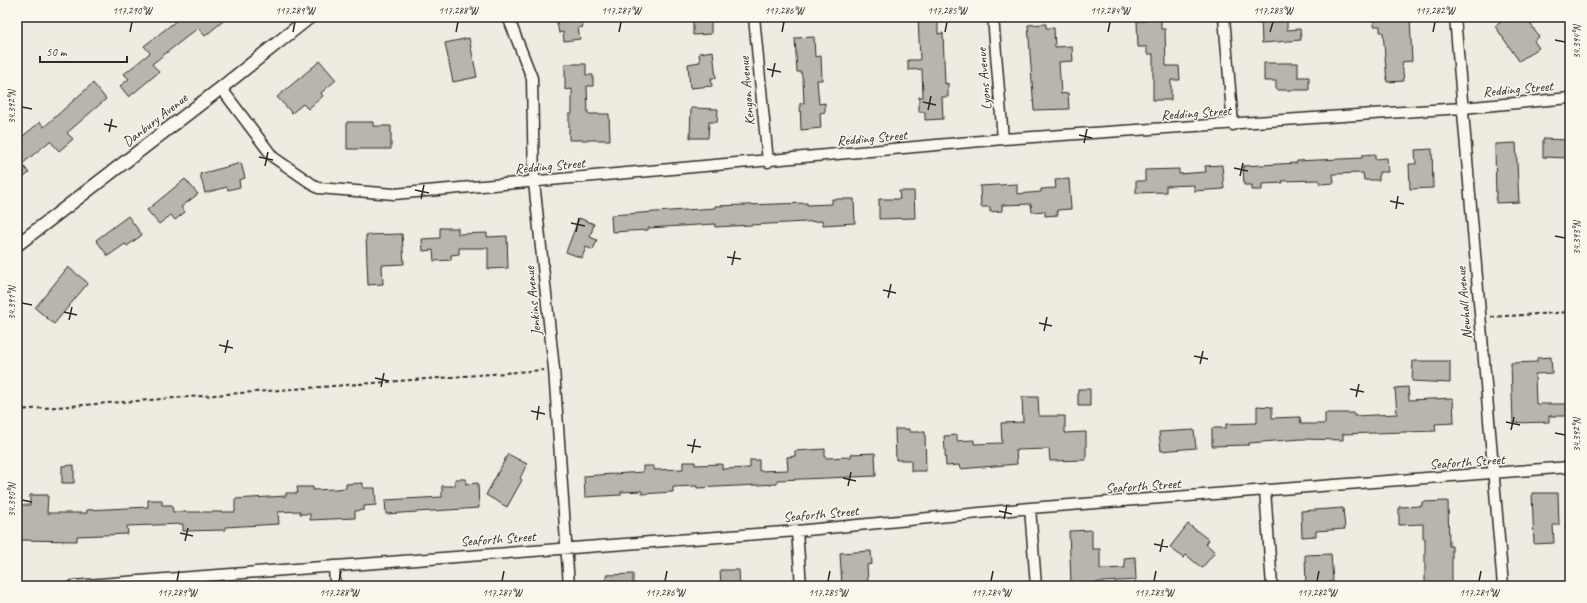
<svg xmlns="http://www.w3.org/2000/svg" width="1587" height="603" viewBox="0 0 1587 603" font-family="Caveat,sans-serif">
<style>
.building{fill:#b8b5ae;stroke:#2b2b2b}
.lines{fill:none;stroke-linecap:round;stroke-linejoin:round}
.minor-casing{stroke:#2b2b2b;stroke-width:13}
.tertiary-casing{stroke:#2b2b2b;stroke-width:15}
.path{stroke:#2b2b2b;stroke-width:2;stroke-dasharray:4 3;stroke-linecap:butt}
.minor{stroke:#fbf7ec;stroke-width:10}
.tertiary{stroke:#fbf7ec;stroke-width:12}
.ticks{fill:none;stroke:#2b2b2b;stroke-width:1.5}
.labels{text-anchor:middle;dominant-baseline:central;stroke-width:3;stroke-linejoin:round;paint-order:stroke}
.street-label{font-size:14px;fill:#2b2b2b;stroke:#fbf7ec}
.neatline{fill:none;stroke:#2b2b2b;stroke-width:1.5}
.ticks-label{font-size:10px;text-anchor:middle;fill:#2b2b2b}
</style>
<rect width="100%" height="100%" fill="#eeebe0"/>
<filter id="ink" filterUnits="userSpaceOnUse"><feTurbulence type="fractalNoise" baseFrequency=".025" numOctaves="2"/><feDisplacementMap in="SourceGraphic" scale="8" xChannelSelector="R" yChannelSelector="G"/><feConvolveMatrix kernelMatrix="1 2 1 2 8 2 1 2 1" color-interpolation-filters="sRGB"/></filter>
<g filter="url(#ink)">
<path class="building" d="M 181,17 L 228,17 L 205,36 L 198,28 L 152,64 L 159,72 L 129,97 L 120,86 L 129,79 L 124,74 L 150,53 L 144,46 Z
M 556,17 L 581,17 L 583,27 L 578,28 L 580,39 L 564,41 L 563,32 L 559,33 Z
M 693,17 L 711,17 L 711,34 L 693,35 Z
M 918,17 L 938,17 L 938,34 L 943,33 L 945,84 L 948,83 L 948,97 L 942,97 L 943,119 L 925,120 L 925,112 L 919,112 L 919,97 L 923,97 L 922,69 L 908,70 L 908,60 L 920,60 Z
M 1145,17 L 1161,17 L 1161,29 L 1165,29 L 1166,66 L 1179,66 L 1180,80 L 1171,80 L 1171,100 L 1153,100 L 1153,54 L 1147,54 L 1147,47 L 1138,47 L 1137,21 L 1145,21 Z
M 1261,17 L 1287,17 L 1287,30 L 1300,29 L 1301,40 L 1262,43 Z
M 1374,17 L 1410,17 L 1412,61 L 1402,62 L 1404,81 L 1387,82 L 1383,32 L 1380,32 L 1380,26 L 1374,26 Z
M 1518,17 L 1526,17 L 1539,37 L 1534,41 L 1539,48 L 1519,61 L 1495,26 L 1507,18 L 1510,22 Z
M 1046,24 L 1046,28 L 1054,28 L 1055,47 L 1072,46 L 1073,61 L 1059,62 L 1061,94 L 1068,93 L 1069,109 L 1034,110 L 1028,25 Z
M 814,37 L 815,57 L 821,56 L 822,80 L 817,80 L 819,104 L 825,103 L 825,112 L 820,113 L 821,128 L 801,130 L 800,103 L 804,103 L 803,81 L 801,72 L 797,72 L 795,38 Z
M 469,38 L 477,77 L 453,82 L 445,43 Z
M 713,51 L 716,78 L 711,78 L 712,86 L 690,88 L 688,64 L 700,62 L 699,53 Z
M 320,61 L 336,80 L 321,93 L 323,96 L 308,109 L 303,104 L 292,113 L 277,97 Z
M 1264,63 L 1298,63 L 1298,77 L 1309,77 L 1309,90 L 1276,90 L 1276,81 L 1264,81 Z
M 565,64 L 586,64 L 586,75 L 593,75 L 593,86 L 587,86 L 588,114 L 609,114 L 610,140 L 569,140 L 569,114 L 572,114 L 572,89 L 565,90 Z
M 93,83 L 106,99 L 67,133 L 73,139 L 59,151 L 50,141 L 22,164 L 29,173 L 17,183 L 17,141 L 40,122 L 44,127 Z
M 691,108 L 718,109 L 717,122 L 709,122 L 708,138 L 690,138 Z
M 347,122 L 373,122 L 373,126 L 391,126 L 391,149 L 347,149 Z
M 1543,139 L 1570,140 L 1570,158 L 1543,157 Z
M 1516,143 L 1519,202 L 1496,203 L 1495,144 Z
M 1432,149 L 1433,188 L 1410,189 L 1409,164 L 1416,164 L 1415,150 Z
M 1375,154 L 1375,159 L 1387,158 L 1388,172 L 1379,172 L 1379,180 L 1364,180 L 1363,173 L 1333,174 L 1334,183 L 1320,184 L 1319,180 L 1282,181 L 1283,183 L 1262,184 L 1262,190 L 1252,190 L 1252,185 L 1244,185 L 1243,166 L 1297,163 L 1297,161 L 1362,158 L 1362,155 Z
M 241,163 L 245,178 L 239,180 L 240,187 L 228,190 L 227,187 L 205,193 L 200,174 Z
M 1222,165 L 1224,189 L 1194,191 L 1194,185 L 1166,186 L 1166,192 L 1136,193 L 1136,181 L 1145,181 L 1145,170 L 1179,169 L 1179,174 L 1206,172 L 1205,166 Z
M 185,179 L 198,194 L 181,207 L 185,212 L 175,220 L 171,215 L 159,224 L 147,210 Z
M 1069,179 L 1071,209 L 1057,210 L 1058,215 L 1045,216 L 1045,211 L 1032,212 L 1031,204 L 1002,205 L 1002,211 L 990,212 L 990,207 L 981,207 L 980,186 L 1017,184 L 1017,194 L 1041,192 L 1041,189 L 1056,188 L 1055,180 Z
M 899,191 L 914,191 L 915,218 L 879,219 L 879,199 L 900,199 Z
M 832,199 L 854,199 L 855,223 L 823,225 L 823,221 L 715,227 L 715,224 L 648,228 L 648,230 L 612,232 L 611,215 L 715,208 L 715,206 L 807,203 L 807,205 L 832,204 Z
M 128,216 L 142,235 L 127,246 L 125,244 L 108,256 L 96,240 Z
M 579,218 L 594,224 L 590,237 L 597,240 L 593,250 L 586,247 L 582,258 L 566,252 Z
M 440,228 L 458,228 L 458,234 L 487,233 L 487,237 L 507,236 L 508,268 L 488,269 L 488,248 L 459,248 L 459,254 L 451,255 L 451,260 L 434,261 L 433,250 L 423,251 L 422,239 L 440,238 Z
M 402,234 L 404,264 L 382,265 L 383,284 L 368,285 L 366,235 Z
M 68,267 L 88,283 L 54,324 L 35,308 Z
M 1551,357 L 1552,373 L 1535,374 L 1536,404 L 1570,404 L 1570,416 L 1549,416 L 1549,422 L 1513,423 L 1511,363 L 1537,362 L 1537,358 Z
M 1413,361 L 1450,361 L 1450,383 L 1412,381 Z
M 1408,387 L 1409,400 L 1453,398 L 1454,423 L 1435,424 L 1436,431 L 1343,434 L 1343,440 L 1301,439 L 1249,443 L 1249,445 L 1212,446 L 1212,428 L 1226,428 L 1226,424 L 1257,423 L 1257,406 L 1272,407 L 1272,418 L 1300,417 L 1301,424 L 1325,424 L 1325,413 L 1354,413 L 1354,416 L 1397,414 L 1395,388 Z
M 1078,389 L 1090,389 L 1090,406 L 1078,406 Z
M 1022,397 L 1038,397 L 1039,416 L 1065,416 L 1065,433 L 1086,432 L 1086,460 L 1050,461 L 1049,449 L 1016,450 L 1017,464 L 960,469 L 959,465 L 946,466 L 944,436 L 957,435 L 957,441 L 974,440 L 974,444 L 1002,443 L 1001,423 L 1023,422 Z
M 895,429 L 909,429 L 909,432 L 925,432 L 926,471 L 911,471 L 911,460 L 896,460 Z
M 1194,430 L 1196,448 L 1161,451 L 1159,432 Z
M 825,449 L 825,458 L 851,457 L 851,454 L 875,453 L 876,476 L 777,480 L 777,484 L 697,488 L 697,486 L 673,487 L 673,492 L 642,494 L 642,491 L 621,492 L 621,495 L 585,497 L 584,476 L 643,472 L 643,466 L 654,466 L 654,470 L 683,469 L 683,462 L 695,462 L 695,465 L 722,464 L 722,469 L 750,468 L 750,460 L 759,460 L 759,471 L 788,470 L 787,457 L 795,456 L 795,451 Z
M 508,454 L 527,464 L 520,478 L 522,480 L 507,507 L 486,495 Z
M 74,465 L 74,483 L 62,483 L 62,466 Z
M 455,479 L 466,479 L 466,484 L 478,483 L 479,508 L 386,514 L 385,500 L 442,497 L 442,486 L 455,486 Z
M 363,483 L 363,488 L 375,488 L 376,505 L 364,506 L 364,510 L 355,511 L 355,518 L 310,520 L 310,514 L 300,514 L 300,511 L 278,512 L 279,524 L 225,527 L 225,530 L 183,531 L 183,524 L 127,526 L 128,534 L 77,536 L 77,541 L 17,540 L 17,505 L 30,505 L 30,495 L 48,495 L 47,513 L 87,513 L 87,510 L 148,507 L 148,500 L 162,500 L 162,505 L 172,505 L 173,512 L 235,512 L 235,499 L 286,496 L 286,493 L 298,493 L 297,487 L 313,487 L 313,490 L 336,489 L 346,488 L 346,484 Z
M 1532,493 L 1558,493 L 1559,525 L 1553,525 L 1554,543 L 1534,544 Z
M 1448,501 L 1449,546 L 1452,546 L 1452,586 L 1425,586 L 1425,538 L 1423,539 L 1423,524 L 1399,525 L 1399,507 L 1422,506 L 1422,502 Z
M 1343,508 L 1345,529 L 1316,531 L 1316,536 L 1302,537 L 1301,511 Z
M 1188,524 L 1209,540 L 1206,544 L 1215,552 L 1202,568 L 1186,555 L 1183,558 L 1170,547 Z
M 1092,530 L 1092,549 L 1100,549 L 1100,569 L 1125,568 L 1124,558 L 1135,557 L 1136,580 L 1071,584 L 1069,531 Z
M 871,551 L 872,564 L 867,565 L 868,581 L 864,582 L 864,586 L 842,586 L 840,553 Z
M 1331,554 L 1333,582 L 1328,582 L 1329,586 L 1306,586 L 1305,555 Z
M 720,570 L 739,570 L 740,586 L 721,586 Z
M 633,574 L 633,586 L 606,586 L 606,575 Z"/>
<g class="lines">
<g class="minor-casing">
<path id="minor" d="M 508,17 L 532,78 L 534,182 L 554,369 L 569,586
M 754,17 L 768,162
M 993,17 L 1003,139
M 1224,17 L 1233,125
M 1455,17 L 1503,586
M 221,88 L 273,157 L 318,188 L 394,194 L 1003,139 L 1462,108 L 1570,98
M 1265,490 L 1272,586
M 1030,508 L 1036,586
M 797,531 L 801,586
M 334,566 L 335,586
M 73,586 L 797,531 L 1030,508 L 1570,467"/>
</g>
<g class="tertiary-casing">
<path id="tertiary" d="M 17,245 L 221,88 L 310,17"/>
</g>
<path class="path" d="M 1491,317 L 1570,312
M 17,410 L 544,370"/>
<use href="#minor" class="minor"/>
<use href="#tertiary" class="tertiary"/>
</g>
</g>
<path class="ticks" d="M 130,32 L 132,22M 293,32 L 295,22M 456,32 L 458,22M 619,32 L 621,22M 782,32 L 784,22M 945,32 L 947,22M 1108,32 L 1110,22M 1270,32 L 1273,22M 1433,32 L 1435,22M 1555,40 L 1565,42M 767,69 L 781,72M 772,77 L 775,63M 923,102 L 936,105M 22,107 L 32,109M 928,110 L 931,96M 104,124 L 117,127M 109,132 L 112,119M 1079,135 L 1092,138M 1084,143 L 1087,129M 259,157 L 273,160M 265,166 L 268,152M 1234,168 L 1248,171M 1240,176 L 1243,163M 415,190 L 429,193M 421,199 L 424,185M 1390,201 L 1404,204M 1396,209 L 1398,196M 571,223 L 585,226M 576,232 L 579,218M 1555,236 L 1565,238M 727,257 L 741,259M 732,265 L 735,251M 883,290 L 896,293M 888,298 L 891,284M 22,303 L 32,305M 64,312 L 77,315M 69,320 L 72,307M 1039,323 L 1052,326M 1044,331 L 1047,317M 219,345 L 233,348M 225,353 L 228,340M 1194,356 L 1208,359M 1200,364 L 1203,351M 375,378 L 389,381M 381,387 L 384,373M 1350,389 L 1364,392M 1356,397 L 1359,384M 531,411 L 545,414M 537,420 L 539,406M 1506,422 L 1520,425M 1511,430 L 1514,417M 1555,433 L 1565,435M 687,445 L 701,447M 692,453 L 695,439M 843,478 L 856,481M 848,486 L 851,472M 22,500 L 32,502M 999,511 L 1012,514M 1004,519 L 1007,505M 180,533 L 193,536M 185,541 L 188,528M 1154,544 L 1168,547M 1160,552 L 1163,539M 177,581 L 179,571M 339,581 L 341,571M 502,581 L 504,571M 665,581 L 667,571M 828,581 L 830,571M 991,581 L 993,571M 1154,581 L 1156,571M 1317,581 L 1319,571M 1479,581 L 1481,571"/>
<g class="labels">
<g class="street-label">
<text transform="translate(984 79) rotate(-95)">Lyons Avenue</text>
<text transform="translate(1518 89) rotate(-5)">Redding Street</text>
<text transform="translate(747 91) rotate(-95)">Kenyon Avenue</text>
<text transform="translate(1196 113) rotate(-4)">Redding Street</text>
<text transform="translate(155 120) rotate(-38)">Danbury Avenue</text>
<text transform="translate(872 138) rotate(-5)">Redding Street</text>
<text transform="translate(550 166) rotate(-5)">Redding Street</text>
<text transform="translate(533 301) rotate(-96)">Jenkins Avenue</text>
<text transform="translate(1464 303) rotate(-95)">Newhall Avenue</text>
<text transform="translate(1467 462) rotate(-4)">Seaforth Street</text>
<text transform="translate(1143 486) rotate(-4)">Seaforth Street</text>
<text transform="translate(821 514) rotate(-5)">Seaforth Street</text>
<text transform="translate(498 539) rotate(-4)">Seaforth Street</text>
</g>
</g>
<rect width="1587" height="603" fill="none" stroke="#fbf7ec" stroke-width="44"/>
<path d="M40 56v6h87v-6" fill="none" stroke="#2b2b2b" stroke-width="2"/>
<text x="46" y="56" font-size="12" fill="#2b2b2b" stroke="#fbf7ec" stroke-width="3" paint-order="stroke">50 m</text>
<rect x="22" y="22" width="1543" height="559" class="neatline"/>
<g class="ticks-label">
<text x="132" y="14">117.290°W</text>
<text x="295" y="14">117.289°W</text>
<text x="458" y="14">117.288°W</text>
<text x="621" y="14">117.287°W</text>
<text x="784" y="14">117.286°W</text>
<text x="947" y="14">117.285°W</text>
<text x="1110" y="14">117.284°W</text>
<text x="1273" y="14">117.283°W</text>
<text x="1435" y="14">117.282°W</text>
<text transform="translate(1576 42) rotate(-90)" y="4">34.394°N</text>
<text transform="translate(11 107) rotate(-90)" y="4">34.392°N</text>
<text transform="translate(1576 238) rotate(-90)" y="4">34.393°N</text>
<text transform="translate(11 303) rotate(-90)" y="4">34.391°N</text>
<text transform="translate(1576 435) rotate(-90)" y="4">34.392°N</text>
<text transform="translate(11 500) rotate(-90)" y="4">34.390°N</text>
<text x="177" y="596">117.289°W</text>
<text x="339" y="596">117.288°W</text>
<text x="502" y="596">117.287°W</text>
<text x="665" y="596">117.286°W</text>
<text x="828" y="596">117.285°W</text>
<text x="991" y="596">117.284°W</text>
<text x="1154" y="596">117.283°W</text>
<text x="1317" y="596">117.282°W</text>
<text x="1479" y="596">117.281°W</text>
</g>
</svg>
